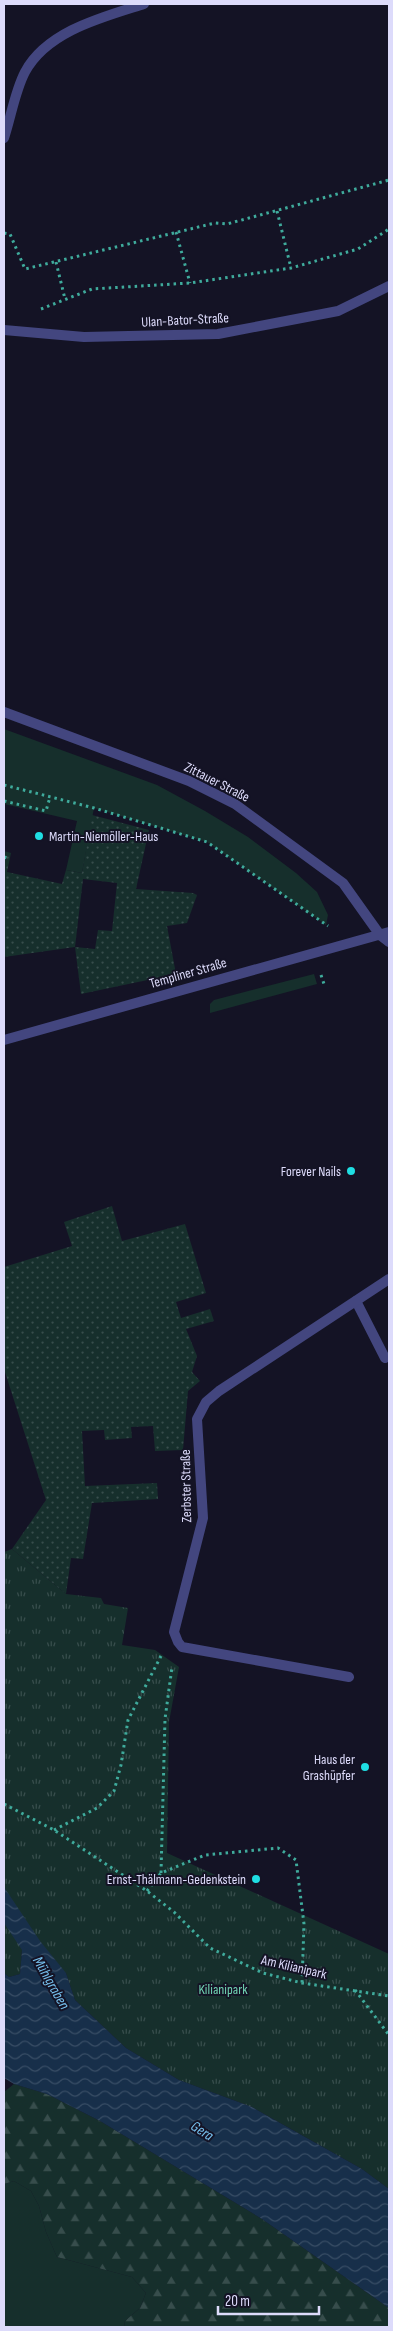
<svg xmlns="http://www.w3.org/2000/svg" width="393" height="2331" viewBox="0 0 393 2331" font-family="'Sofia Sans Condensed',sans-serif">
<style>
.grass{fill:#162f2c}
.forest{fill:url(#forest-firs)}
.park{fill:url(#park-tufts)}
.garden{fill:url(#garden-dots);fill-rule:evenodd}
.water{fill:url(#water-waves)}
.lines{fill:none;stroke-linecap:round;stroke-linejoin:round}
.path{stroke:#3fab9c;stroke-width:3;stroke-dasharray:2.5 4;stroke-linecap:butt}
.lane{stroke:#43467f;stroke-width:10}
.street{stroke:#43467f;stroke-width:10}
.poi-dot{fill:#1fdee3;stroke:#141325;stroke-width:2}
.labels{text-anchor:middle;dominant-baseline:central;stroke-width:4;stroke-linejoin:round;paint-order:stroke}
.street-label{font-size:14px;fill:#dddbfb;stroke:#141325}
.poi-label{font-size:14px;fill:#dddbfb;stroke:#141325;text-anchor:end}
.park-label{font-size:14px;fill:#70d2b2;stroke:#141325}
.water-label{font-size:15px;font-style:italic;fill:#76c0ee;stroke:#141325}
</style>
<defs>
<pattern id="forest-firs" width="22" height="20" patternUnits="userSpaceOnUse" patternTransform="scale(1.25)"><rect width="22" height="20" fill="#162f2c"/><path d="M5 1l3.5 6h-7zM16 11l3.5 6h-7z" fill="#374d4c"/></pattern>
<pattern id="park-tufts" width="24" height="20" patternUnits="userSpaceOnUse" patternTransform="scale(1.25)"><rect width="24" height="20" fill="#162f2c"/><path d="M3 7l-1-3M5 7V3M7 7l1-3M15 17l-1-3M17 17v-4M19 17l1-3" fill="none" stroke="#374d4c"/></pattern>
<pattern id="garden-dots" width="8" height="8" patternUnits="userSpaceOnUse" patternTransform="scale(1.25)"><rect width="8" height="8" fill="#162f2c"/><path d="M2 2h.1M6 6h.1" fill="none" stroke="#374d4c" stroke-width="1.8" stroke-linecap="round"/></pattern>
<pattern id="water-waves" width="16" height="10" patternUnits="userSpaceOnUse" patternTransform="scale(1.25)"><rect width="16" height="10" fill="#172f4a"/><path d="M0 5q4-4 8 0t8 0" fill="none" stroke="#384d65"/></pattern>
</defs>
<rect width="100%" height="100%" fill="#141325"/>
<path class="grass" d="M 4,729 L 157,785 L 205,811 L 248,837 L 296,873 L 317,892 L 328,915 L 326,925 L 207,842 L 94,808 L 82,873 L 66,870 L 77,821 L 4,804 Z
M 314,974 L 317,984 L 210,1013 L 210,1004 L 214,1000 Z
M 14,2181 L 31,2191 L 39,2206 L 46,2232 L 57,2257 L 132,2277 L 146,2293 L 140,2308 L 125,2321 L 124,2327 L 4,2327 L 4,2184 Z"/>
<path class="forest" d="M 14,2084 L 47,2094 L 100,2121 L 262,2219 L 389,2308 L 389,2327 L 124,2327 L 125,2321 L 140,2308 L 146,2293 L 132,2277 L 57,2257 L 46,2232 L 39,2206 L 31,2191 L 14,2181 L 4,2184 L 4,2092 Z"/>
<path class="park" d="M 12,1549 L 66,1594 L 101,1598 L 104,1604 L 128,1608 L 122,1645 L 155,1650 L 179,1667 L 169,1722 L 167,1853 L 389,1954 L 389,2189 L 362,2169 L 252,2107 L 179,2080 L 126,2048 L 75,2000 L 66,1973 L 22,1950 L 20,1974 L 9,1977 L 4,1973 L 4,1552 Z"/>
<path class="garden" d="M 92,815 L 149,830 L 136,889 L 193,893 L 197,895 L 187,923 L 167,926 L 176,974 L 81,994 L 75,947 L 4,957 L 4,851 L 11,853 L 7,872 L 62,884 L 66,870 L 82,873 ZM 83,879 L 117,883 L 112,931 L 98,930 L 95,949 L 75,947 Z
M 112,1206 L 122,1241 L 185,1224 L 206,1293 L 176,1302 L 181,1318 L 210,1309 L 214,1321 L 186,1329 L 197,1356 L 192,1372 L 200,1381 L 188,1391 L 183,1450 L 155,1451 L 153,1426 L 131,1427 L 132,1438 L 105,1440 L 104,1430 L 82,1431 L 85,1486 L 157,1483 L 158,1499 L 92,1503 L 83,1559 L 71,1558 L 66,1594 L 12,1549 L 46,1500 L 4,1369 L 4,1267 L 72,1246 L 64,1222 Z"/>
<path class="water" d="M 4,1887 L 40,1941 L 66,1973 L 75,2000 L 126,2048 L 179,2080 L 252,2107 L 362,2169 L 389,2189 L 389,2308 L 262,2219 L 100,2121 L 47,2094 L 14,2084 L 4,2078 L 4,1973 L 9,1977 L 20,1974 L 22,1950 L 4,1923 Z"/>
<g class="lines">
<path class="path" d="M 277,211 L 291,268
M 176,232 L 190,283
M 4,233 L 10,234 L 25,269 L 215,223 L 227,224 L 389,180
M 56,262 L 65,299
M 41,309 L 92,289 L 190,283 L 291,268 L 358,249 L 389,229
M 4,785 L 94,808 L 207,842 L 328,926
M 4,801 L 46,811 L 50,797
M 4,857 L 10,859
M 321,975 L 324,984
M 4,1804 L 54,1830 L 147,1891 L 174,1912 L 210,1948 L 263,1973 L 302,1983 L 389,1996
M 54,1830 L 97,1808 L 114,1791 L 121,1765 L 128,1720 L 161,1656
M 161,1873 L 165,1719 L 172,1667
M 147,1891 L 161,1873 L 205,1855 L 278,1848 L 296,1860 L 304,1924 L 302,1983
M 355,1990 L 389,2035"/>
<path class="lane" d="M 4,138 C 11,117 15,91 25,72 C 47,31 103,17 144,4
M 356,1301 L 385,1358"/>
<path class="street" d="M 4,330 L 84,337 L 218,334 L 338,311 L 389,286
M 4,712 L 189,781 L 235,804 L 343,883 L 380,935 L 389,942
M 4,1040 L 389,932
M 349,1677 L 182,1647 L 178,1642 L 174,1632 L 203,1518 L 197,1419 L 206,1402 L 219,1391 L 389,1279"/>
</g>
<g class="poi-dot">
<circle cx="39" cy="836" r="5"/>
<circle cx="351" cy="1171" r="5"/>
<circle cx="365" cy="1767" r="5"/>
<circle cx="256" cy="1879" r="5"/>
</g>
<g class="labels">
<g class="street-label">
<text transform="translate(185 320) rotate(-3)">Ulan-Bator-Straße</text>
<text transform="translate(217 782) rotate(27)">Zittauer Straße</text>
<text transform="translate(188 973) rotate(-16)">Templiner Straße</text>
<text transform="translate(186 1486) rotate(-91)">Zerbster Straße</text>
<text transform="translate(294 1967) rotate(13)">Am Kilianipark</text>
</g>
<g class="poi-label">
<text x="49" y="836" text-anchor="start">Martin-Niemöller-Haus</text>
<text x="341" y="1171">Forever Nails</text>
<text x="355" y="1759">Haus der<tspan x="355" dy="16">Grashüpfer</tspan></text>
<text x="246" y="1879">Ernst-Thälmann-Gedenkstein</text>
</g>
<g class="park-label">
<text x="223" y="1989">Kilianipark</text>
</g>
<g class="water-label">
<text transform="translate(51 1983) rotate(60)">Mühlgraben</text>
<text transform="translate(202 2131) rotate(33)">Gera</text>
</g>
</g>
<rect width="393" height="2331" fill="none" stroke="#dddbfb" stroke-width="10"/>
<path d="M218 2306v8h101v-8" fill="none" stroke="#dddbfb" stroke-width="2.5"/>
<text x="225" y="2306" font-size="15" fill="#dddbfb" stroke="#141325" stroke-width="4" paint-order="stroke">20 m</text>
</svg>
